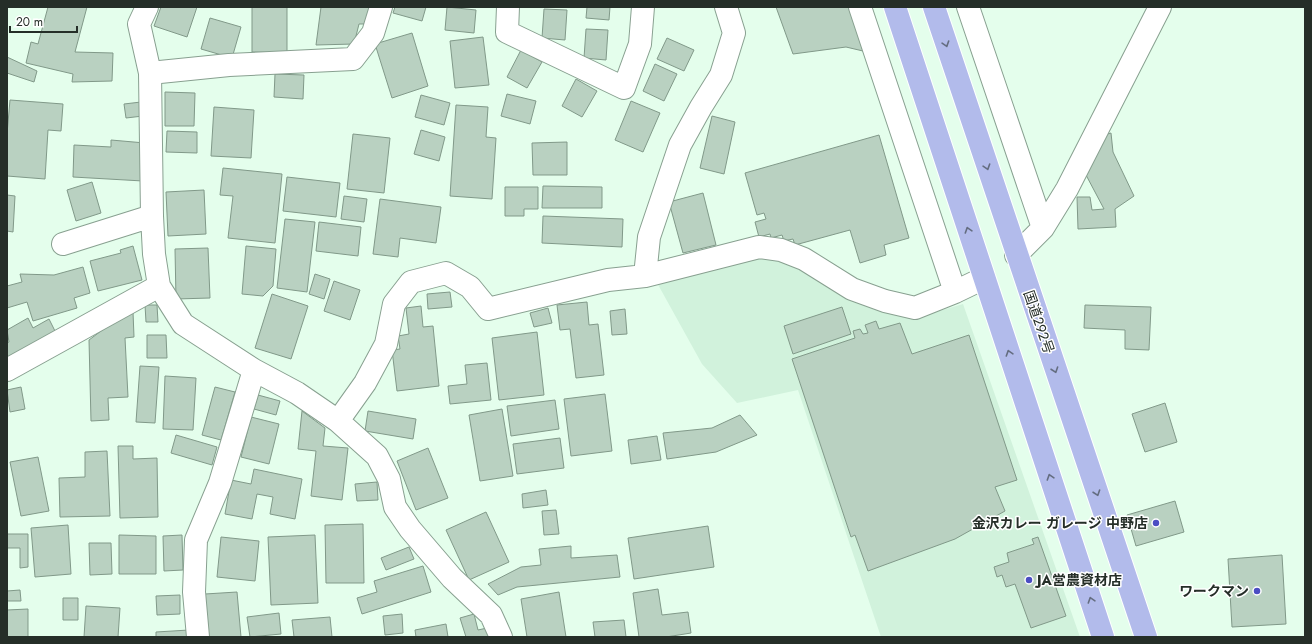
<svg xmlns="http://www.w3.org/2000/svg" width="1312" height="644" viewBox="0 0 1312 644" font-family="Jost,'Noto Sans JP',sans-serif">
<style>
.built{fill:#d1f2dc}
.building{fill:#b9d1c1;stroke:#819989}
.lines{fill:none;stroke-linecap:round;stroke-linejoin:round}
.street-casing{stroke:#88a090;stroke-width:24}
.highway-casing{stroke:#fff;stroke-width:24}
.street{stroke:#fff;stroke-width:22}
.highway{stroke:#b2bbeb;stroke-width:22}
.oneway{stroke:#646d80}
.poi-dot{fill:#4b4dc3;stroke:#fff;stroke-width:1.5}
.labels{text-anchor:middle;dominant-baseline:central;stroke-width:3;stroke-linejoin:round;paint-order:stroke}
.street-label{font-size:14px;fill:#252e28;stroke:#fff}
.poi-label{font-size:14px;font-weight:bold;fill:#252e28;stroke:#fff;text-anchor:end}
</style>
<rect width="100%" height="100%" fill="#e4feec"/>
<path class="built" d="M 753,256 L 786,261 L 922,316 L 963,304 L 1080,637 L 881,637 L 798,390 L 737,403 L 702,364 L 656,281 Z"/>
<path class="building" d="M 48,7 L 87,7 L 75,52 L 113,53 L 112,81 L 72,82 L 73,74 L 26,63 L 31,42 L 38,44 Z
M 161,7 L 197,7 L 187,37 L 154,26 Z
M 252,7 L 287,7 L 287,53 L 252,52 Z
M 321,7 L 370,7 L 365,24 L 359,24 L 354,44 L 316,45 Z
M 395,7 L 426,7 L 422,21 L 393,13 Z
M 447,7 L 476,10 L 474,33 L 445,30 Z
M 587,7 L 610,7 L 609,20 L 586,18 Z
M 776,7 L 850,7 L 863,51 L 846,47 L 793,54 Z
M 544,9 L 567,10 L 565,40 L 542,38 Z
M 210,18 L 241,27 L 232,58 L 201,49 Z
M 586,29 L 608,30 L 606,60 L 584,58 Z
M 412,33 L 428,86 L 392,98 L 375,44 Z
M 483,37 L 489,85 L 455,88 L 450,41 Z
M 667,38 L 694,50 L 684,71 L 657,59 Z
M 521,50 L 542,62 L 527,88 L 507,77 Z
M 7,57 L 37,71 L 34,82 L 7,73 Z
M 655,64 L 677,74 L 664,101 L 643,91 Z
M 275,74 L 304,75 L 303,99 L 274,97 Z
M 576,79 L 597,91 L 582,117 L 562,106 Z
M 165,92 L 195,93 L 194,126 L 165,126 Z
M 507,94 L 536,101 L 530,124 L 501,116 Z
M 421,95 L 450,103 L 444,125 L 415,117 Z
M 10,100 L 63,104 L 61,131 L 48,130 L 45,179 L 7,176 L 7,134 Z
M 631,101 L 660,113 L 643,152 L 615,140 Z
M 141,102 L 143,116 L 126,118 L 124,104 Z
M 456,105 L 488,107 L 486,137 L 496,138 L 492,199 L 450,196 Z
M 214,107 L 254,110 L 251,158 L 211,156 Z
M 712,116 L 735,122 L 724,174 L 700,168 Z
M 421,130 L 445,137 L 439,161 L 414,154 Z
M 167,131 L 197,132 L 197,153 L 166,152 Z
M 1111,133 L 1113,152 L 1134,196 L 1115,209 L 1116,227 L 1078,229 L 1077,197 L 1090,197 L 1092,210 L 1104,209 L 1086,175 L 1100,136 Z
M 353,134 L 390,138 L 384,193 L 347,189 Z
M 879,135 L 909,238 L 884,245 L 886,255 L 860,263 L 850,230 L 795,245 L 793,239 L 784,241 L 782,235 L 771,238 L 770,234 L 759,237 L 755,222 L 766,219 L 764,213 L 757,215 L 745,173 Z
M 111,140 L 145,143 L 143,181 L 73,177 L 74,145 L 111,147 Z
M 567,142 L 567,175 L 533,175 L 532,143 Z
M 223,168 L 282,174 L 275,243 L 228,238 L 233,196 L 220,195 Z
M 287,177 L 340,183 L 336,217 L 283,211 Z
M 92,182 L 101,213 L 76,221 L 67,190 Z
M 543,186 L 602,187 L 602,208 L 542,208 Z
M 505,187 L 538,187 L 538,209 L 524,209 L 524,216 L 505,216 Z
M 204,190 L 206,234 L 168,236 L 166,192 Z
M 703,193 L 716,245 L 683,253 L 669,202 Z
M 7,195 L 15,196 L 13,232 L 7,231 Z
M 344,196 L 367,199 L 364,222 L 341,219 Z
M 380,199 L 441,207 L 436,243 L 400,238 L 398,257 L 373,254 Z
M 543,216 L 623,219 L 622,247 L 542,243 Z
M 285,219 L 315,222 L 307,292 L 277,288 Z
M 319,222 L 361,227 L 358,256 L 316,251 Z
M 133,246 L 142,280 L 98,291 L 90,261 L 121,253 L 120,250 Z
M 246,246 L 276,249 L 273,286 L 263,296 L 242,294 Z
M 208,248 L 210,298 L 176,299 L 175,249 Z
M 83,267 L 90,293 L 74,298 L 77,308 L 33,321 L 27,302 L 7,308 L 7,286 L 22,282 L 20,274 L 54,275 Z
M 315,274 L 330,279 L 324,299 L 309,294 Z
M 334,281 L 360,290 L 350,320 L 324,311 Z
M 450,292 L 452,307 L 428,309 L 427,294 Z
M 272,294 L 308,306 L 291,359 L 255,348 Z
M 587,302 L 589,325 L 598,324 L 604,375 L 576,378 L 570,329 L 560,330 L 557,305 Z
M 145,305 L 157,305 L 158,322 L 146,322 Z
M 1085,305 L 1151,307 L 1149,350 L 1125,349 L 1125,330 L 1084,328 Z
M 421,306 L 423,327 L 433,326 L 439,386 L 397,391 L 392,350 L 400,349 L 398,336 L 409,334 L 406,308 Z
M 842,307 L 851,334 L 793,354 L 784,326 Z
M 548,308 L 552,323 L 534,327 L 530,313 Z
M 625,309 L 627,334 L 612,335 L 610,311 Z
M 133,312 L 134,337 L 125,338 L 128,397 L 108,398 L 109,420 L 91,421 L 89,340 L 125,313 Z
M 28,318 L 33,328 L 49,319 L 56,333 L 7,359 L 7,343 L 9,342 L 7,330 Z
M 876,321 L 879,329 L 900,323 L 912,354 L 969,335 L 1017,480 L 995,487 L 1005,511 L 955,539 L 868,571 L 855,535 L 851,537 L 792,359 L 855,338 L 853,331 L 860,329 L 863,334 L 868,333 L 865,325 Z
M 537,332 L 544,395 L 499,400 L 492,338 Z
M 147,335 L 166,335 L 167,358 L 147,358 Z
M 487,363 L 491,400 L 450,404 L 448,386 L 467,384 L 465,365 Z
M 140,366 L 159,367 L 155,423 L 136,422 Z
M 165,376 L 196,378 L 193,430 L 163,429 Z
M 21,387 L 25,409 L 10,412 L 7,390 Z
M 215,387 L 235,392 L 221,440 L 202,435 Z
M 605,394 L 612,451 L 571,456 L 564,399 Z
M 258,395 L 280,401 L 276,415 L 254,409 Z
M 555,400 L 559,429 L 511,436 L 507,406 Z
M 1165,403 L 1177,442 L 1145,452 L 1132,414 Z
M 502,409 L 513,476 L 480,481 L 469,415 Z
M 302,411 L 325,428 L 323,446 L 348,448 L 342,500 L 311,496 L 316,451 L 298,449 Z
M 368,411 L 416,419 L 413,439 L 365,431 Z
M 740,415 L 757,435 L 716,452 L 667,459 L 663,433 L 712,428 Z
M 251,417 L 279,424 L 269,464 L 241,457 Z
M 176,435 L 217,447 L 212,465 L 171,453 Z
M 657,436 L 661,460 L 631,464 L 628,440 Z
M 560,438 L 564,468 L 517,474 L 513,444 Z
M 118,446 L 133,446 L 133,459 L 157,458 L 158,517 L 120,518 Z
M 428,448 L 448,498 L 416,510 L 397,461 Z
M 107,451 L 110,516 L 60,517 L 59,478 L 85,477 L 85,452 Z
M 38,457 L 49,511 L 21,516 L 10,462 Z
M 254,469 L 302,479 L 295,519 L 270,514 L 273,497 L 257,494 L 252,519 L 225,514 L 231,480 L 251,484 Z
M 377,482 L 378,500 L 357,501 L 355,484 Z
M 546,490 L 548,505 L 523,508 L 522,494 Z
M 1175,501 L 1184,532 L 1136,546 L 1127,515 Z
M 556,510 L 559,534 L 544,535 L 542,511 Z
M 486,512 L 509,562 L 469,580 L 446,530 Z
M 363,524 L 364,583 L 326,583 L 325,525 Z
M 68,525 L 71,574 L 35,577 L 31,528 Z
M 708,526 L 714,567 L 634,579 L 628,538 Z
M 7,534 L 28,534 L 28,567 L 20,568 L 20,548 L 7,548 Z
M 119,535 L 156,536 L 156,574 L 119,574 Z
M 182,535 L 183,570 L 164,571 L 163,536 Z
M 315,535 L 318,603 L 271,605 L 268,537 Z
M 221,537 L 259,541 L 255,581 L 217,577 Z
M 1038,537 L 1066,616 L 1031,628 L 1015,584 L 1006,587 L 1002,575 L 997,577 L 994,567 L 1009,562 L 1007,553 L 1034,544 L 1032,539 Z
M 89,543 L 111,543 L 112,574 L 90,575 Z
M 571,546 L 571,558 L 617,555 L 620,577 L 517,587 L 498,595 L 488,584 L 521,567 L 541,565 L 539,549 Z
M 409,547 L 414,559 L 386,570 L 381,558 Z
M 1282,555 L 1286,624 L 1232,627 L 1228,559 Z
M 423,566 L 431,592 L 362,614 L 357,598 L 377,592 L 374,581 Z
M 658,589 L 662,615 L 688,612 L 691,633 L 666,637 L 639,637 L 633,593 Z
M 20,590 L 21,601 L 7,601 L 7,591 Z
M 237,592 L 241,637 L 209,637 L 205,594 Z
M 559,592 L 566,637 L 527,637 L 521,599 Z
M 180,595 L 180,614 L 157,615 L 156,596 Z
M 63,598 L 78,598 L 78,620 L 63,620 Z
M 86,606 L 120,608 L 118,637 L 84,637 Z
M 28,609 L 28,637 L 7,637 L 7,610 Z
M 279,613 L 281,634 L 250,637 L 247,617 Z
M 402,614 L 403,633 L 385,635 L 383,616 Z
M 474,614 L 478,630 L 487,628 L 489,637 L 466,637 L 460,618 Z
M 330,617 L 332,637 L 294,637 L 292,620 Z
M 624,620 L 626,637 L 595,637 L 593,622 Z
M 446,624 L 448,637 L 416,637 L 415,630 Z
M 189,630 L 189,637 L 156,637 L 156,632 Z"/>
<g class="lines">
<g class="street-casing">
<path id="street" d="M 147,7 L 139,24 L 150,73 L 152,216 L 154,254 L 159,286 L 183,324 L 254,370 L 297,393 L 338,421 L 377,456 L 389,479 L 395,507 L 410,529 L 452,578 L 491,615 L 501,637
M 508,7 L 507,32 L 624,88 L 640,44 L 643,7
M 860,7 L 955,292
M 968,7 L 1043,228
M 150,73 L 229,65 L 353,59 L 373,33 L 381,7
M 63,244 L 152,216
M 1016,255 L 1043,228 L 1067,189 L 1160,7
M 645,276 L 649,237 L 680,145 L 701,107 L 721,75 L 734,33 L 726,7
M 7,370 L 159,286
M 338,421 L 365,383 L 386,344 L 394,304 L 411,282 L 446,273 L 470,287 L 488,309 L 608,280 L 645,276 L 759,247 L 781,250 L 804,259 L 852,289 L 885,301 L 915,308 L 955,292 L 984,278
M 198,637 L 194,592 L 196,540 L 220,483 L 254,370"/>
</g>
<g class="highway-casing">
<path id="highway" d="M 895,7 L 1103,637
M 934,7 L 1146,637"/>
</g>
<use href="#street" class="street"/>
<use href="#highway" class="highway"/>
</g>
<defs><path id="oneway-chevron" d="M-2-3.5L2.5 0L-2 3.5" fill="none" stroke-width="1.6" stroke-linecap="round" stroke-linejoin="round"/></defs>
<g class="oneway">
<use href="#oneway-chevron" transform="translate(946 44) rotate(72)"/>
<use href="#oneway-chevron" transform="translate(987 167) rotate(72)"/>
<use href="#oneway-chevron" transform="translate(968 230) rotate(-108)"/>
<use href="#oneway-chevron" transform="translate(1009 353) rotate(-108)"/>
<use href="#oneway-chevron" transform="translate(1055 370) rotate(71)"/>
<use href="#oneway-chevron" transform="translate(1050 477) rotate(-108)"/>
<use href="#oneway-chevron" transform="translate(1097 493) rotate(71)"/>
<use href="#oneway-chevron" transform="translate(1091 600) rotate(-108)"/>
</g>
<g class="poi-dot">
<circle cx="1156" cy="523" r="4"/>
<circle cx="1029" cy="580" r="4"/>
<circle cx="1257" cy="591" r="4"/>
</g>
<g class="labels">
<g class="street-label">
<text transform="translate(1039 322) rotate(71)">国道292号</text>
</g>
<g class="poi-label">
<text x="1148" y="523">金沢カレー ガレージ 中野店</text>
<text x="1037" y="580" text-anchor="start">JA営農資材店</text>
<text x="1249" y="591">ワークマン</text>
</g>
</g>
<rect width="1312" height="644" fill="none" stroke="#252e28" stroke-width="16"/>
<path d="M10 26v6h67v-6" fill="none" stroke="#252e28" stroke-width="2"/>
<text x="16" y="26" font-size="12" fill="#252e28" stroke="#ffffff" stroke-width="3" paint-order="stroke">20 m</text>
</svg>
